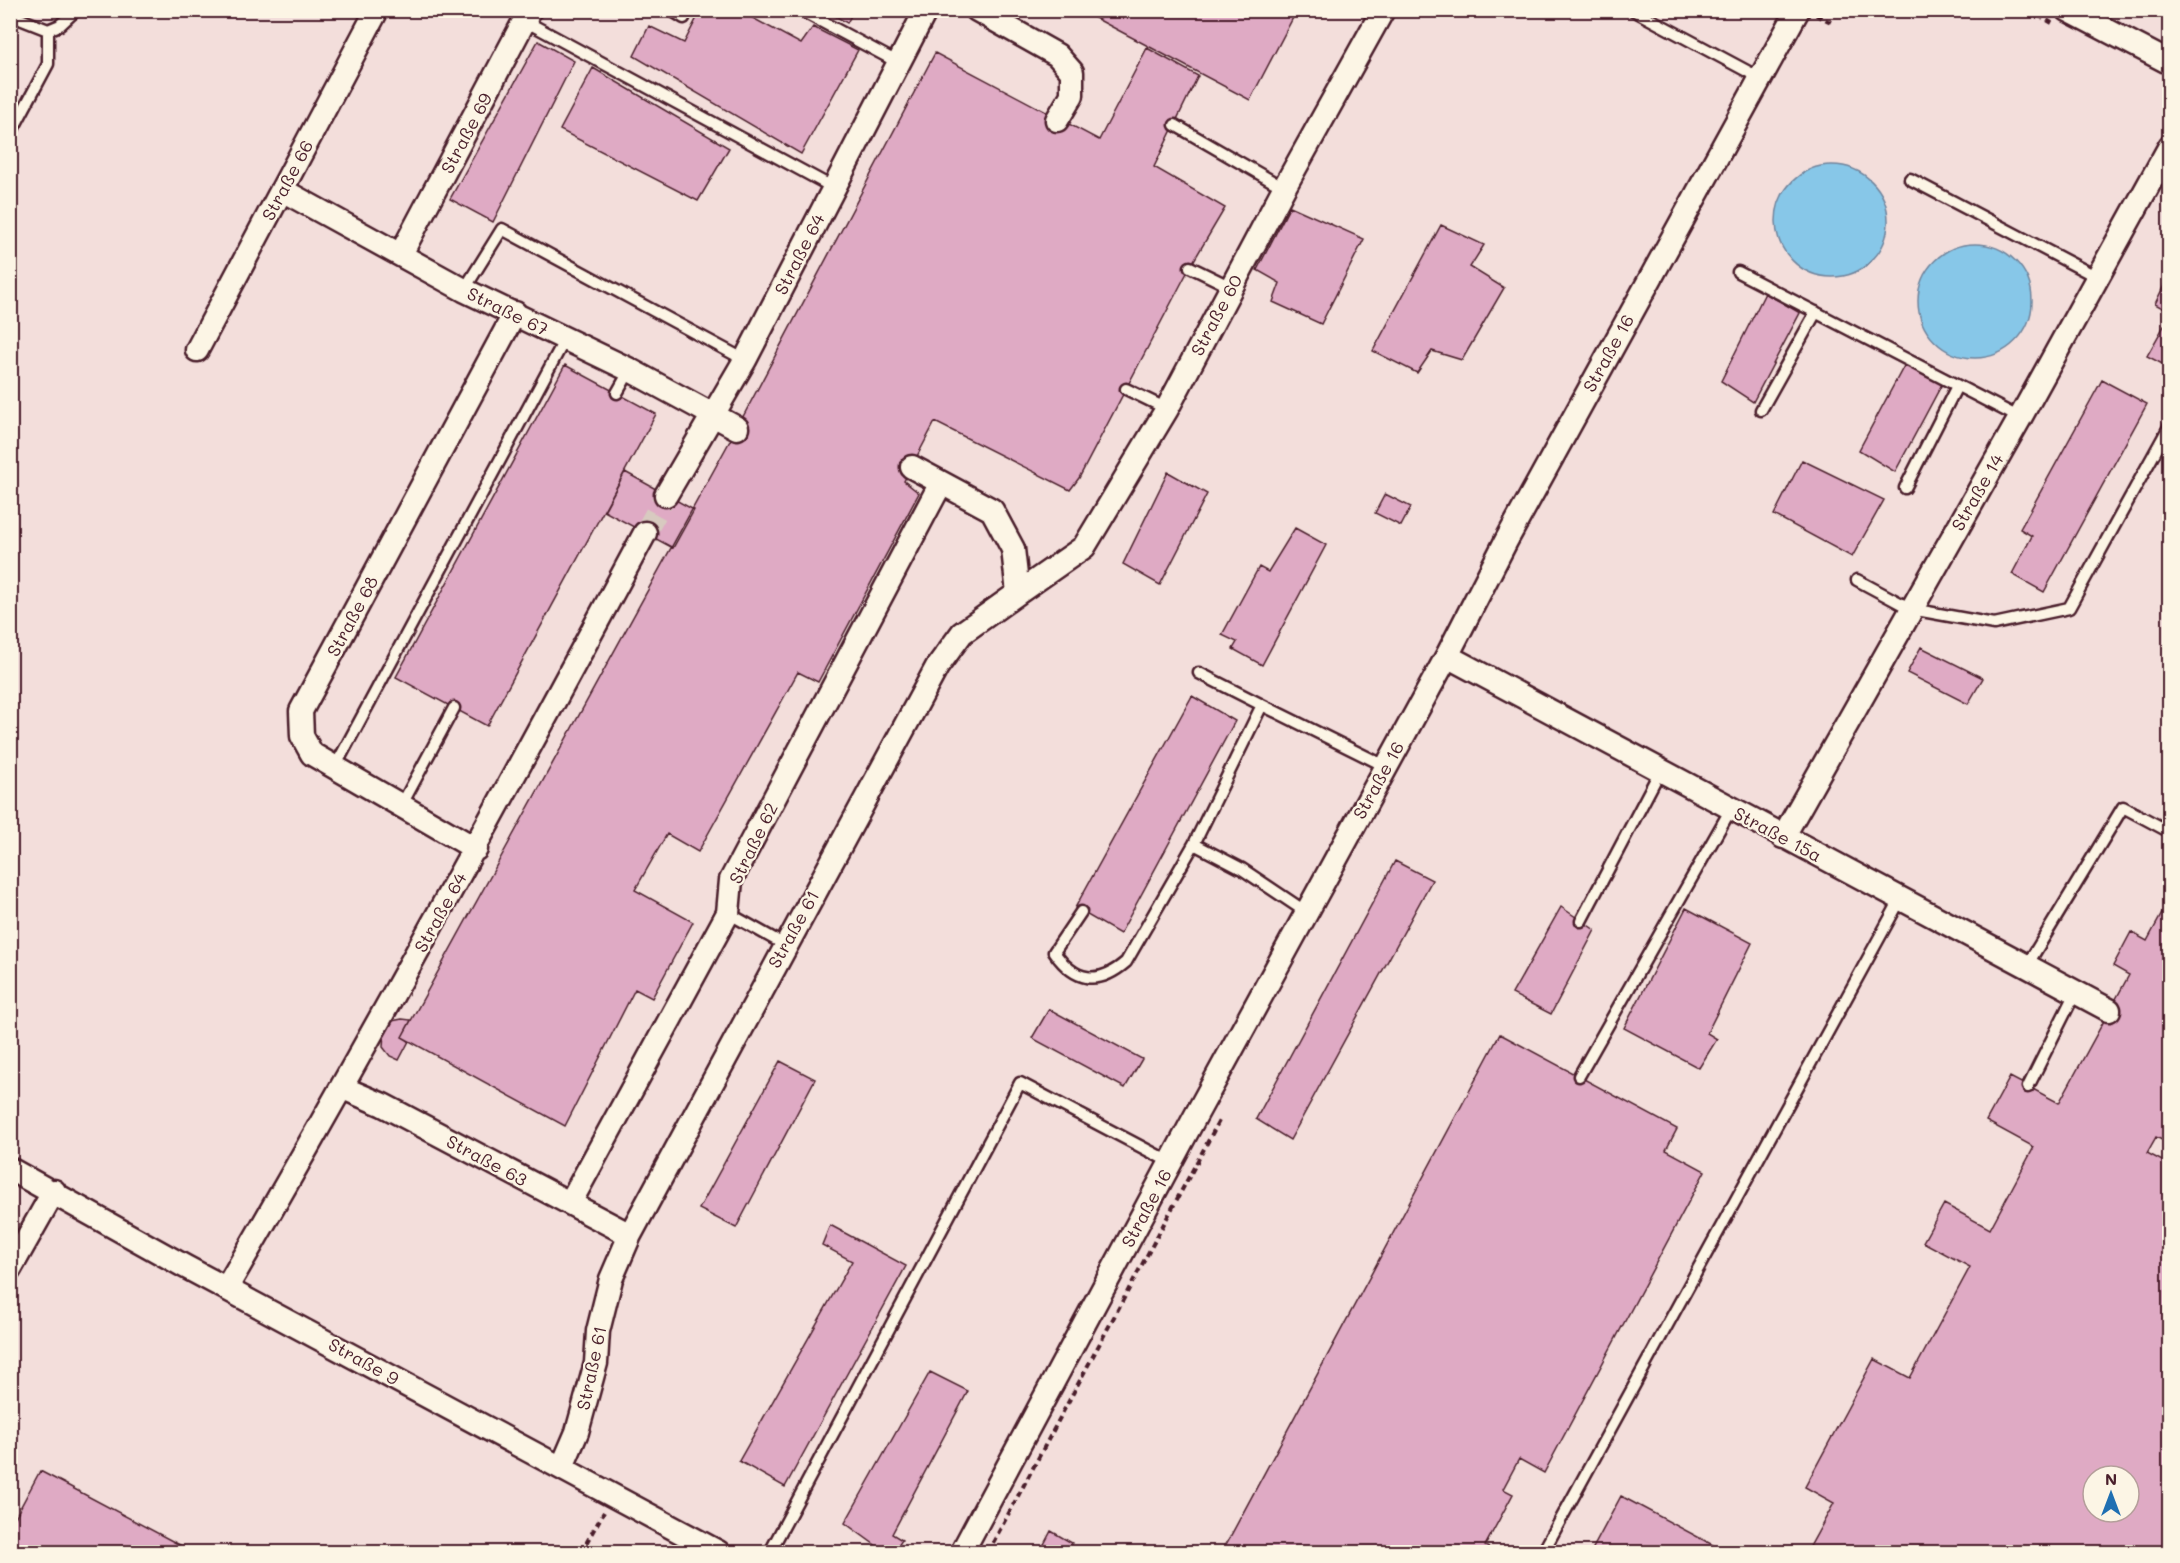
<svg xmlns="http://www.w3.org/2000/svg" width="2180" height="1563" viewBox="0 0 2180 1563" font-family="Mali,sans-serif">
<style>
.built{fill:#f3dedb;fill-rule:evenodd}
.water{fill:#87c7e8;stroke:#6f849c;stroke-width:1.5}
.building{fill:#dfaac4;stroke:#4a1f2b;stroke-width:1.5;fill-rule:evenodd}
.lines{fill:none;stroke-linecap:round;stroke-linejoin:round}
.minor-tunnel{stroke:#d8cac0;stroke-width:22;stroke-dasharray:22 11;stroke-linecap:butt}
.service-casing{stroke:#4a1f2b;stroke-width:15}
.minor-casing{stroke:#4a1f2b;stroke-width:27}
.path{stroke:#4a1f2b;stroke-width:4;stroke-dasharray:6 4.5;stroke-linecap:butt}
.service{stroke:#fcf5e5;stroke-width:10}
.minor{stroke:#fcf5e5;stroke-width:22}
.labels{text-anchor:middle;dominant-baseline:central;stroke-width:4.5;stroke-linejoin:round;paint-order:stroke}
.street-label{font-size:18px;fill:#4a1f2b;stroke:#fcf5e5}
</style>
<rect width="100%" height="100%" fill="#fcf5e5"/>
<filter id="ink" filterUnits="userSpaceOnUse"><feTurbulence type="fractalNoise" baseFrequency=".0167" numOctaves="2"/><feDisplacementMap in="SourceGraphic" scale="12" xChannelSelector="R" yChannelSelector="G"/><feConvolveMatrix kernelMatrix="1 2 1 2 8 2 1 2 1" color-interpolation-filters="sRGB"/></filter>
<g filter="url(#ink)">
<path class="built" d="M 11,11 L 2169,11 L 2169,1552 L 11,1552 ZM 2093,1476 L 2129,1476 L 2129,1512 L 2093,1512 Z"/>
<path class="water" d="M1776 221a56 56 0 1 1 112 0a56 56 0 1 1-112 0Z
M1918 301a57 57 0 1 1 114 0a57 57 0 1 1-114 0Z"/>
<path class="building" d="M 701,10 L 738,10 L 801,44 L 813,27 L 858,50 L 801,154 L 634,56 L 649,26 L 684,43 Z
M 825,10 L 854,10 L 847,23 Z
M 1080,10 L 1297,10 L 1250,100 Z
M 538,41 L 574,61 L 493,222 L 450,199 Z
M 1147,48 L 1198,76 L 1154,167 L 1225,208 L 1190,267 L 1079,478 L 1070,490 L 935,422 L 904,481 L 919,493 L 818,682 L 798,672 L 698,852 L 667,834 L 635,890 L 693,922 L 652,998 L 635,989 L 565,1126 L 402,1037 L 737,428 L 935,53 L 1099,140 Z
M 593,68 L 729,148 L 698,201 L 560,130 Z
M 1290,206 L 1364,239 L 1321,324 L 1273,302 L 1280,283 L 1257,270 Z
M 1441,225 L 1484,245 L 1470,267 L 1504,288 L 1462,360 L 1432,351 L 1417,373 L 1373,351 Z
M 2170,273 L 2170,312 L 2155,304 Z
M 1765,293 L 1800,313 L 1753,402 L 1721,381 Z
M 2164,326 L 2170,328 L 2170,368 L 2147,356 Z
M 1905,364 L 1942,384 L 1895,472 L 1859,450 Z
M 565,365 L 656,414 L 487,726 L 396,677 Z
M 2102,380 L 2147,404 L 2044,592 L 2012,574 L 2032,536 L 2020,529 Z
M 1802,460 L 1884,500 L 1852,557 L 1774,515 Z
M 625,472 L 694,510 L 673,548 L 604,511 Z
M 1168,472 L 1207,494 L 1160,585 L 1123,564 Z
M 1385,494 L 1411,507 L 1401,526 L 1375,513 Z
M 1295,528 L 1326,545 L 1262,665 L 1233,649 L 1237,642 L 1222,635 L 1259,567 L 1268,572 Z
M 1921,647 L 1983,678 L 1968,704 L 1907,673 Z
M 1192,696 L 1235,721 L 1120,934 L 1075,908 Z
M 1395,861 L 1432,880 L 1290,1140 L 1256,1119 Z
M 1561,907 L 1595,930 L 1551,1014 L 1512,994 Z
M 1686,908 L 1752,943 L 1707,1033 L 1717,1039 L 1699,1068 L 1624,1028 Z
M 2165,908 L 2170,910 L 2170,1144 L 2156,1137 L 2147,1153 L 2170,1165 L 2170,1552 L 1807,1552 L 1834,1503 L 1805,1487 L 1874,1359 L 1910,1378 L 1970,1267 L 1923,1242 L 1944,1204 L 1990,1229 L 2034,1147 L 1986,1121 L 2010,1077 L 2059,1103 L 2129,975 L 2113,966 L 2131,932 L 2147,941 ZM 2093,1476 L 2129,1476 L 2129,1512 L 2093,1512 Z
M 1049,1009 L 1142,1059 L 1125,1088 L 1032,1038 Z
M 402,1019 L 411,1020 L 402,1037 L 409,1041 L 399,1060 L 390,1056 L 383,1047 L 384,1032 L 392,1021 Z
M 1500,1034 L 1677,1129 L 1666,1150 L 1705,1171 L 1544,1473 L 1519,1459 L 1503,1489 L 1513,1494 L 1485,1546 L 1497,1552 L 1222,1552 Z
M 780,1061 L 815,1079 L 736,1228 L 699,1209 Z
M 830,1225 L 906,1266 L 785,1487 L 739,1461 L 852,1261 L 822,1245 Z
M 930,1372 L 968,1391 L 892,1534 L 902,1540 L 894,1552 L 885,1552 L 845,1523 Z
M 40,1471 L 63,1483 L 193,1552 L 10,1552 L 10,1527 Z
M 1621,1496 L 1726,1552 L 1591,1552 Z
M 1051,1531 L 1072,1543 L 1067,1552 L 1040,1552 Z"/>
<g class="lines">
<path class="minor-tunnel" d="M 645,533 L 666,495"/>
<g class="service-casing">
<path id="service" d="M 671,10 L 684,18
M 800,10 L 899,63
M 1633,10 L 1760,78
M 10,15 L 48,30
M 525,21 L 834,188
M 1175,125 L 1284,188
M 10,135 L 48,64 L 48,30 L 60,25 L 76,10
M 1910,179 L 2097,277
M 1190,267 L 1231,287
M 1738,272 L 2020,418
M 464,290 L 502,229 L 745,360
M 1126,389 L 1167,409
M 617,393 L 630,370
M 1761,410 L 1816,312
M 1905,488 L 1957,386
M 1857,580 L 1911,609 L 1994,624 L 2069,608 L 2170,425
M 1199,673 L 1262,705
M 335,767 L 565,339
M 401,806 L 454,708
M 1194,844 L 1262,705 L 1385,766
M 1081,912 L 1054,952 C 1075,982 1098,986 1126,962 L 1194,844 L 1242,869 L 1306,912
M 728,913 L 785,945
M 1581,921 L 1660,771
M 2026,967 L 2123,807 L 2170,832
M 1579,1076 L 1731,809
M 2028,1087 L 2075,993
M 770,1552 L 1020,1083 L 1170,1162
M 1543,1552 L 1900,900"/>
</g>
<g class="minor-casing">
<path id="minor" d="M 977,10 L 1057,55 L 1072,72 L 1072,95 L 1057,120
M 2068,10 L 2170,63
M 282,190 L 464,290 L 630,370 L 737,428
M 401,254 L 530,10
M 197,350 L 377,10
M 666,495 L 745,360 L 926,10
M 1018,593 L 1084,547 L 1167,409 L 1284,188 L 1383,10
M 1447,656 L 2109,1010
M 1783,837 L 2020,418 L 2170,146
M 476,849 L 312,754 L 302,736 L 301,711 L 515,313
M 343,1088 L 383,1105 L 630,1235
M 10,1169 L 184,1266 L 718,1552
M 570,1203 L 728,913 L 731,880 L 941,483
M 10,1269 L 54,1191
M 227,1287 C 372,1038 509,786 645,533
M 562,1467 L 577,1432 L 596,1363 L 598,1331 L 611,1279 L 630,1235 L 937,667 L 962,633 L 1018,593 L 1013,549 L 992,510 L 912,467
M 962,1552 L 1196,1115 L 1447,656 L 1506,541 L 1798,10"/>
</g>
<path class="path" d="M 2029,10 L 2052,23
M 1816,15 L 1835,24
M 581,1552 L 604,1512
M 988,1552 L 1220,1119"/>
<use href="#service" class="service"/>
<use href="#minor" class="minor"/>
</g>
</g>
<g class="labels">
<g class="street-label">
<text transform="translate(466 133) rotate(-62)">Straße 69</text>
<text transform="translate(287 180) rotate(-62)">Straße 66</text>
<text transform="translate(799 254) rotate(-63)">Straße 64</text>
<text transform="translate(508 311) rotate(26)">Straße 67</text>
<text transform="translate(1216 315) rotate(-62)">Straße 60</text>
<text transform="translate(1608 353) rotate(-61)">Straße 16</text>
<text transform="translate(1977 492) rotate(-60)">Straße 14</text>
<text transform="translate(352 616) rotate(-62)">Straße 68</text>
<text transform="translate(1378 780) rotate(-61)">Straße 16</text>
<text transform="translate(1778 834) rotate(28)">Straße 15a</text>
<text transform="translate(753 843) rotate(-64)">Straße 62</text>
<text transform="translate(440 912) rotate(-61)">Straße 64</text>
<text transform="translate(793 929) rotate(-61)">Straße 61</text>
<text transform="translate(487 1160) rotate(28)">Straße 63</text>
<text transform="translate(1146 1208) rotate(-62)">Straße 16</text>
<text transform="translate(364 1361) rotate(29)">Straße 9</text>
<text transform="translate(591 1368) rotate(-78)">Straße 61</text>
</g>
</g>
<rect width="2180" height="1563" fill="none" stroke="#fcf5e5" stroke-width="36"/>
<rect x="18" y="18" width="2144" height="1527" fill="none" stroke="#4a1f2b" stroke-width="2" filter="url(#ink)"/>
<g transform="translate(2111 1494)"><circle r="28" fill="#fcf5e5" stroke="#b59f9b" stroke-width="1.5"/>
<path d="M0-4.5L10 22L0 15L-10 22Z" fill="#1f6fb2"/>
<text y="-9" font-size="16" font-weight="bold" text-anchor="middle" fill="#4a1f2b">N</text>
</g>
</svg>
